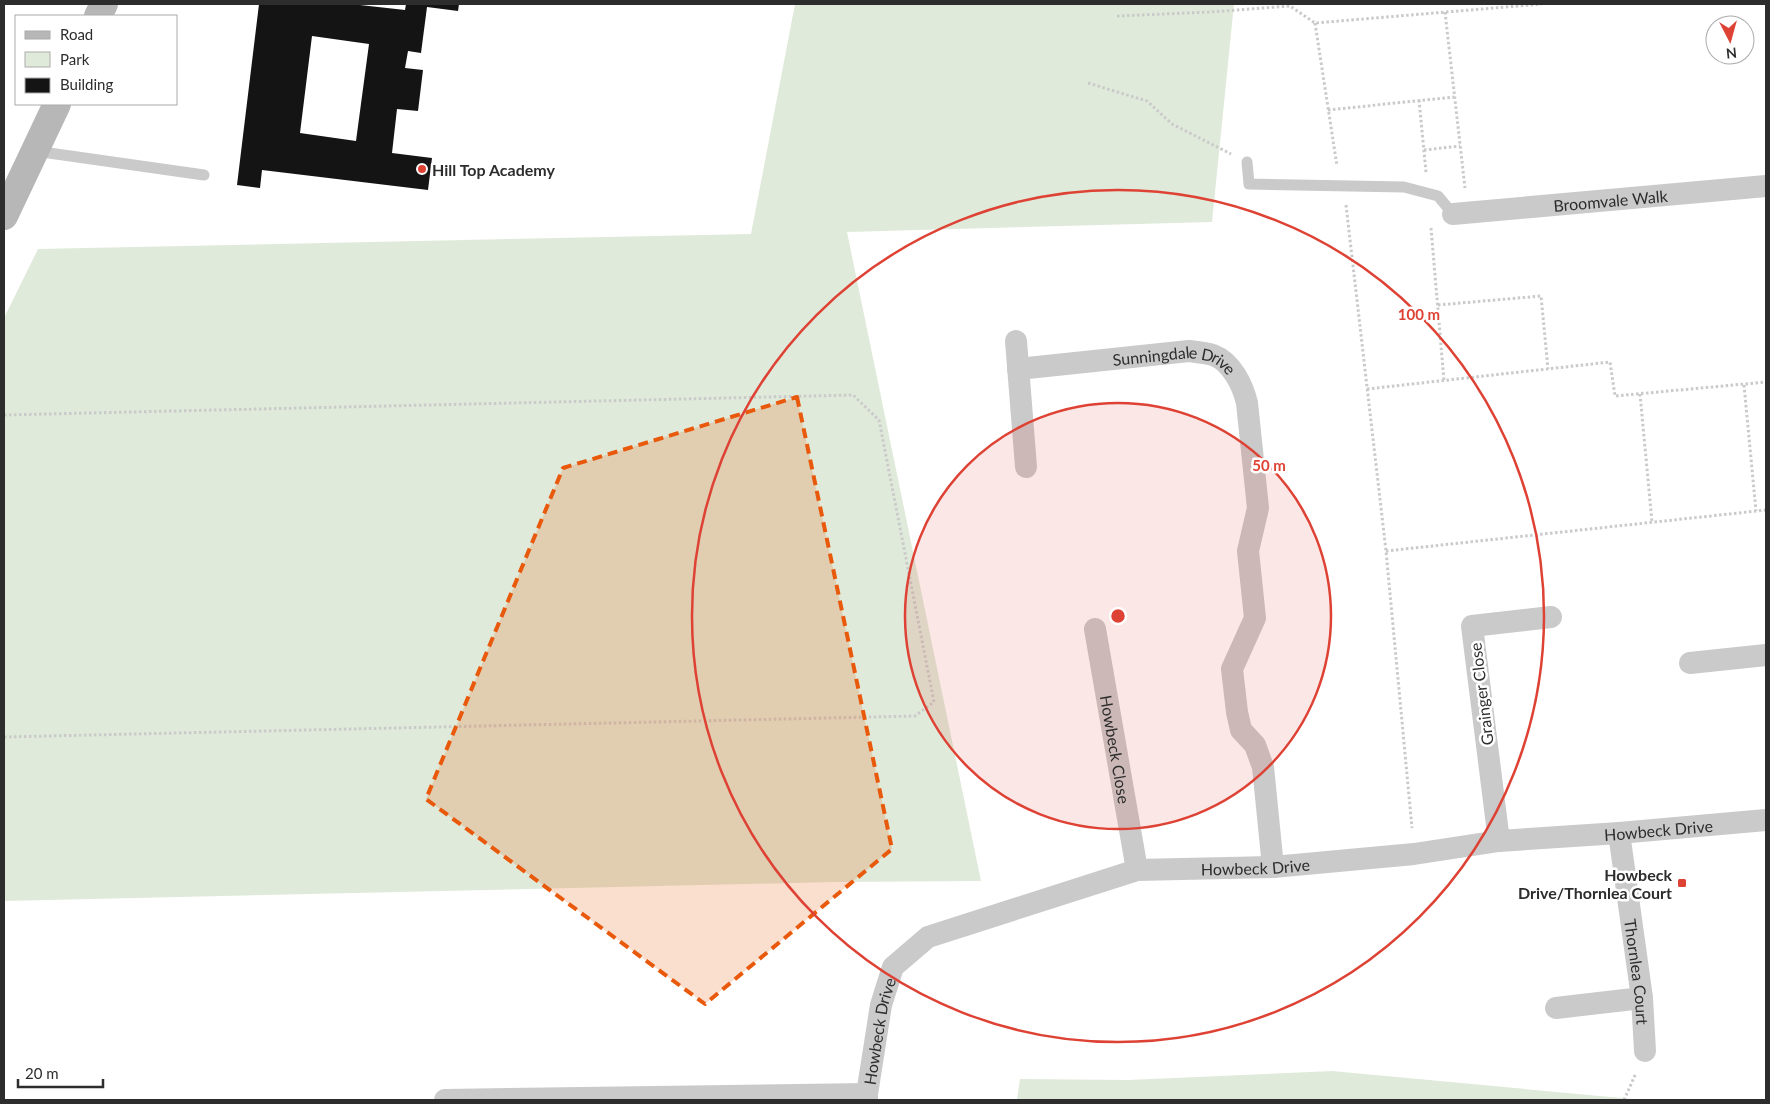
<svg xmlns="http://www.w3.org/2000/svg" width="1770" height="1104" viewBox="0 0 1770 1104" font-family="Lato,sans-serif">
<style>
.green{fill:#e0eada}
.building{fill:#141414;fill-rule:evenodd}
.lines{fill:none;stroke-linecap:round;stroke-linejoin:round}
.path{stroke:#cacaca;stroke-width:3;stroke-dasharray:2.5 2.5;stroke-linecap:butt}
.service{stroke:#cacaca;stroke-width:11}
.minor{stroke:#cacaca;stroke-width:22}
.secondary{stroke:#b7b7b7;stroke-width:28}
.marked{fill:#e8590c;fill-opacity:0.2;stroke:#e8590c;stroke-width:4;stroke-dasharray:10 6;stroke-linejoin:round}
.ring{fill:none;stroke:#de4234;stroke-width:2.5}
.poi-dot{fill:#de4234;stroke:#fff;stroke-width:2}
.labels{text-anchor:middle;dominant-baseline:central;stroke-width:5;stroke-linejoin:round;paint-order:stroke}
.poi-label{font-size:16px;font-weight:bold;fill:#2d2d2d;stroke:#fff;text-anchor:start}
.street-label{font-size:16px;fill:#2d2d2d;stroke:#fff}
.centre{fill:#de4234;stroke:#fff;stroke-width:2.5}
.ring-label{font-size:15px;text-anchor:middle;font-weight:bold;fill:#de4234;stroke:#fff;stroke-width:5;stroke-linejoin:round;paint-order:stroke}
</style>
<rect width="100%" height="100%" fill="#fff"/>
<path class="green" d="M 795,4 L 1234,4 L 1212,222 L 847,232 L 981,881 L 833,882 L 4,901 L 4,318 L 38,249 L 751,234 Z
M 1332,1071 L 1643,1100 L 1017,1100 L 1020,1079 L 1128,1080 Z"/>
<path class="building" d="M 259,4 L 351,4 L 405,10 L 406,4 L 459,4 L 458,11 L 427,7 L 421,53 L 408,51 L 405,68 L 423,70 L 418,111 L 397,109 L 392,153 L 432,158 L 428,190 L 262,170 L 260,188 L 237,185 ZM 312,36 L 369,44 L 356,141 L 300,133 Z"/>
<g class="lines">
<path class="path" d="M 1445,12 L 1465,188
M 1117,16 L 1210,12 L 1290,6 L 1315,23 L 1542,4
M 1315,23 L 1337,166
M 1088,83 L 1147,101 L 1172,124 L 1231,154
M 1419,100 L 1426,172
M 1328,110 L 1454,97
M 1424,150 L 1460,146
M 1346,205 L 1386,551 L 1412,828
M 1431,228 L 1444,381
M 1438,305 L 1541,296 L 1548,369
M 1744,385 L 1756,511
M 1367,389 L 1610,362 L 1615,396 L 1766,382
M 1640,394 L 1652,522
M 4,415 L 853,395 L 879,420 L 934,702 L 915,716 L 4,737
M 1386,551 L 1766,510
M 1624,1100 L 1636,1073"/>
<path class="service" d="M 35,151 L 204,175
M 1247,162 L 1249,184 L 1404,187 L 1438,196 L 1453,214"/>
<g class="minor">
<path id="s1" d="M 1453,214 L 1766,186"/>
<path d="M 1016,341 L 1026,467"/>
<path id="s2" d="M 1018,369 L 1189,351 C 1197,352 1206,353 1213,355 C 1232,362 1243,386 1247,403 L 1258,508 L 1248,551 L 1255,618 L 1232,669 L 1237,712 L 1241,730 L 1255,745 L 1263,767 L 1273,867"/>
<path id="s3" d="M 1095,629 L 1137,870"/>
<path d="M 1690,663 L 1766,655"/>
<path id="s4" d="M 1619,833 L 1642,998 L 1645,1051"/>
<path d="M 1499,841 L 1472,626 L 1551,617"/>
<path d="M 1556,1008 L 1642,998"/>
<path id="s5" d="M 867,1094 L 881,1005 L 893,967 L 928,937 L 1137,870 L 1273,867 L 1414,854 L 1499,841 L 1619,833 L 1766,820"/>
<path d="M 445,1100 L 867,1094 L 867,1100"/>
</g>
<path class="secondary" d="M 98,16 L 104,4
M 4,216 L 57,104"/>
</g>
<path class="marked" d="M 797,397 L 892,849 L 705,1004 L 426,799 L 563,468 Z"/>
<circle cx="1118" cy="616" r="213" fill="#de4234" fill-opacity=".12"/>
<g class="ring">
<circle cx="1118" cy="616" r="213"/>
<circle cx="1118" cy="616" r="426"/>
</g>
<g class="poi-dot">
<circle cx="422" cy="169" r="5"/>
<rect x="1677" y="878" width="10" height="10" rx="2.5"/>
</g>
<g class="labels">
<g class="poi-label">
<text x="432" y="169">Hill Top Academy</text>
<text x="1672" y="874" text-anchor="end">Howbeck<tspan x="1672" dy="18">Drive/Thornlea Court</tspan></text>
</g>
<g class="street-label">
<text stroke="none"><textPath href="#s1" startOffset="158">Broomvale Walk</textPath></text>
<text stroke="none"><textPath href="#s2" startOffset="159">Sunningdale Drive</textPath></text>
<text transform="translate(1481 694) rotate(-97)">Grainger Close</text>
<text stroke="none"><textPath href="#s3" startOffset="122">Howbeck Close</textPath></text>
<text stroke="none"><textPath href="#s5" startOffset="919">Howbeck Drive</textPath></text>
<text stroke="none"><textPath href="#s5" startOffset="514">Howbeck Drive</textPath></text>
<text stroke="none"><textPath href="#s4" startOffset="140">Thornlea Court</textPath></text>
<text stroke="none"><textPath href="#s5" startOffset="64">Howbeck Drive</textPath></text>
</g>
</g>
<circle cx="1118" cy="616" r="8" class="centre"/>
<g class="ring-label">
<text x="1419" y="320">100 m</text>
<text x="1269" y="471">50 m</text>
</g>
<rect width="1770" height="1104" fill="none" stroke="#2d2d2d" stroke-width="10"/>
<rect x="15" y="15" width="162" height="90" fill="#ffffff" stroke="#ababab"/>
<rect x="25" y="31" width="25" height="8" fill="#b7b7b7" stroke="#ababab"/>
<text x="60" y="40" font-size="15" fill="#2d2d2d">Road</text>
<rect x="25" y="52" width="25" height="15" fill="#e0eada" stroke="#ababab"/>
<text x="60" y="65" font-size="15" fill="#2d2d2d">Park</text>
<rect x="25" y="78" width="25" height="15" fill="#141414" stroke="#ababab"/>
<text x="60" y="90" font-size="15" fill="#2d2d2d">Building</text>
<g transform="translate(1730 40) rotate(174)"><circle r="24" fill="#ffffff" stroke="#ababab"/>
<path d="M0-4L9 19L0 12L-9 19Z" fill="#de4234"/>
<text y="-8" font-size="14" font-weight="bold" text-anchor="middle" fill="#2d2d2d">N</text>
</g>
<path d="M18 1079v8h85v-8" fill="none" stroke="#2d2d2d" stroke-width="2.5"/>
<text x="25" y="1079" font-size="15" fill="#2d2d2d" stroke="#ffffff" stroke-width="4" paint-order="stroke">20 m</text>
</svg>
